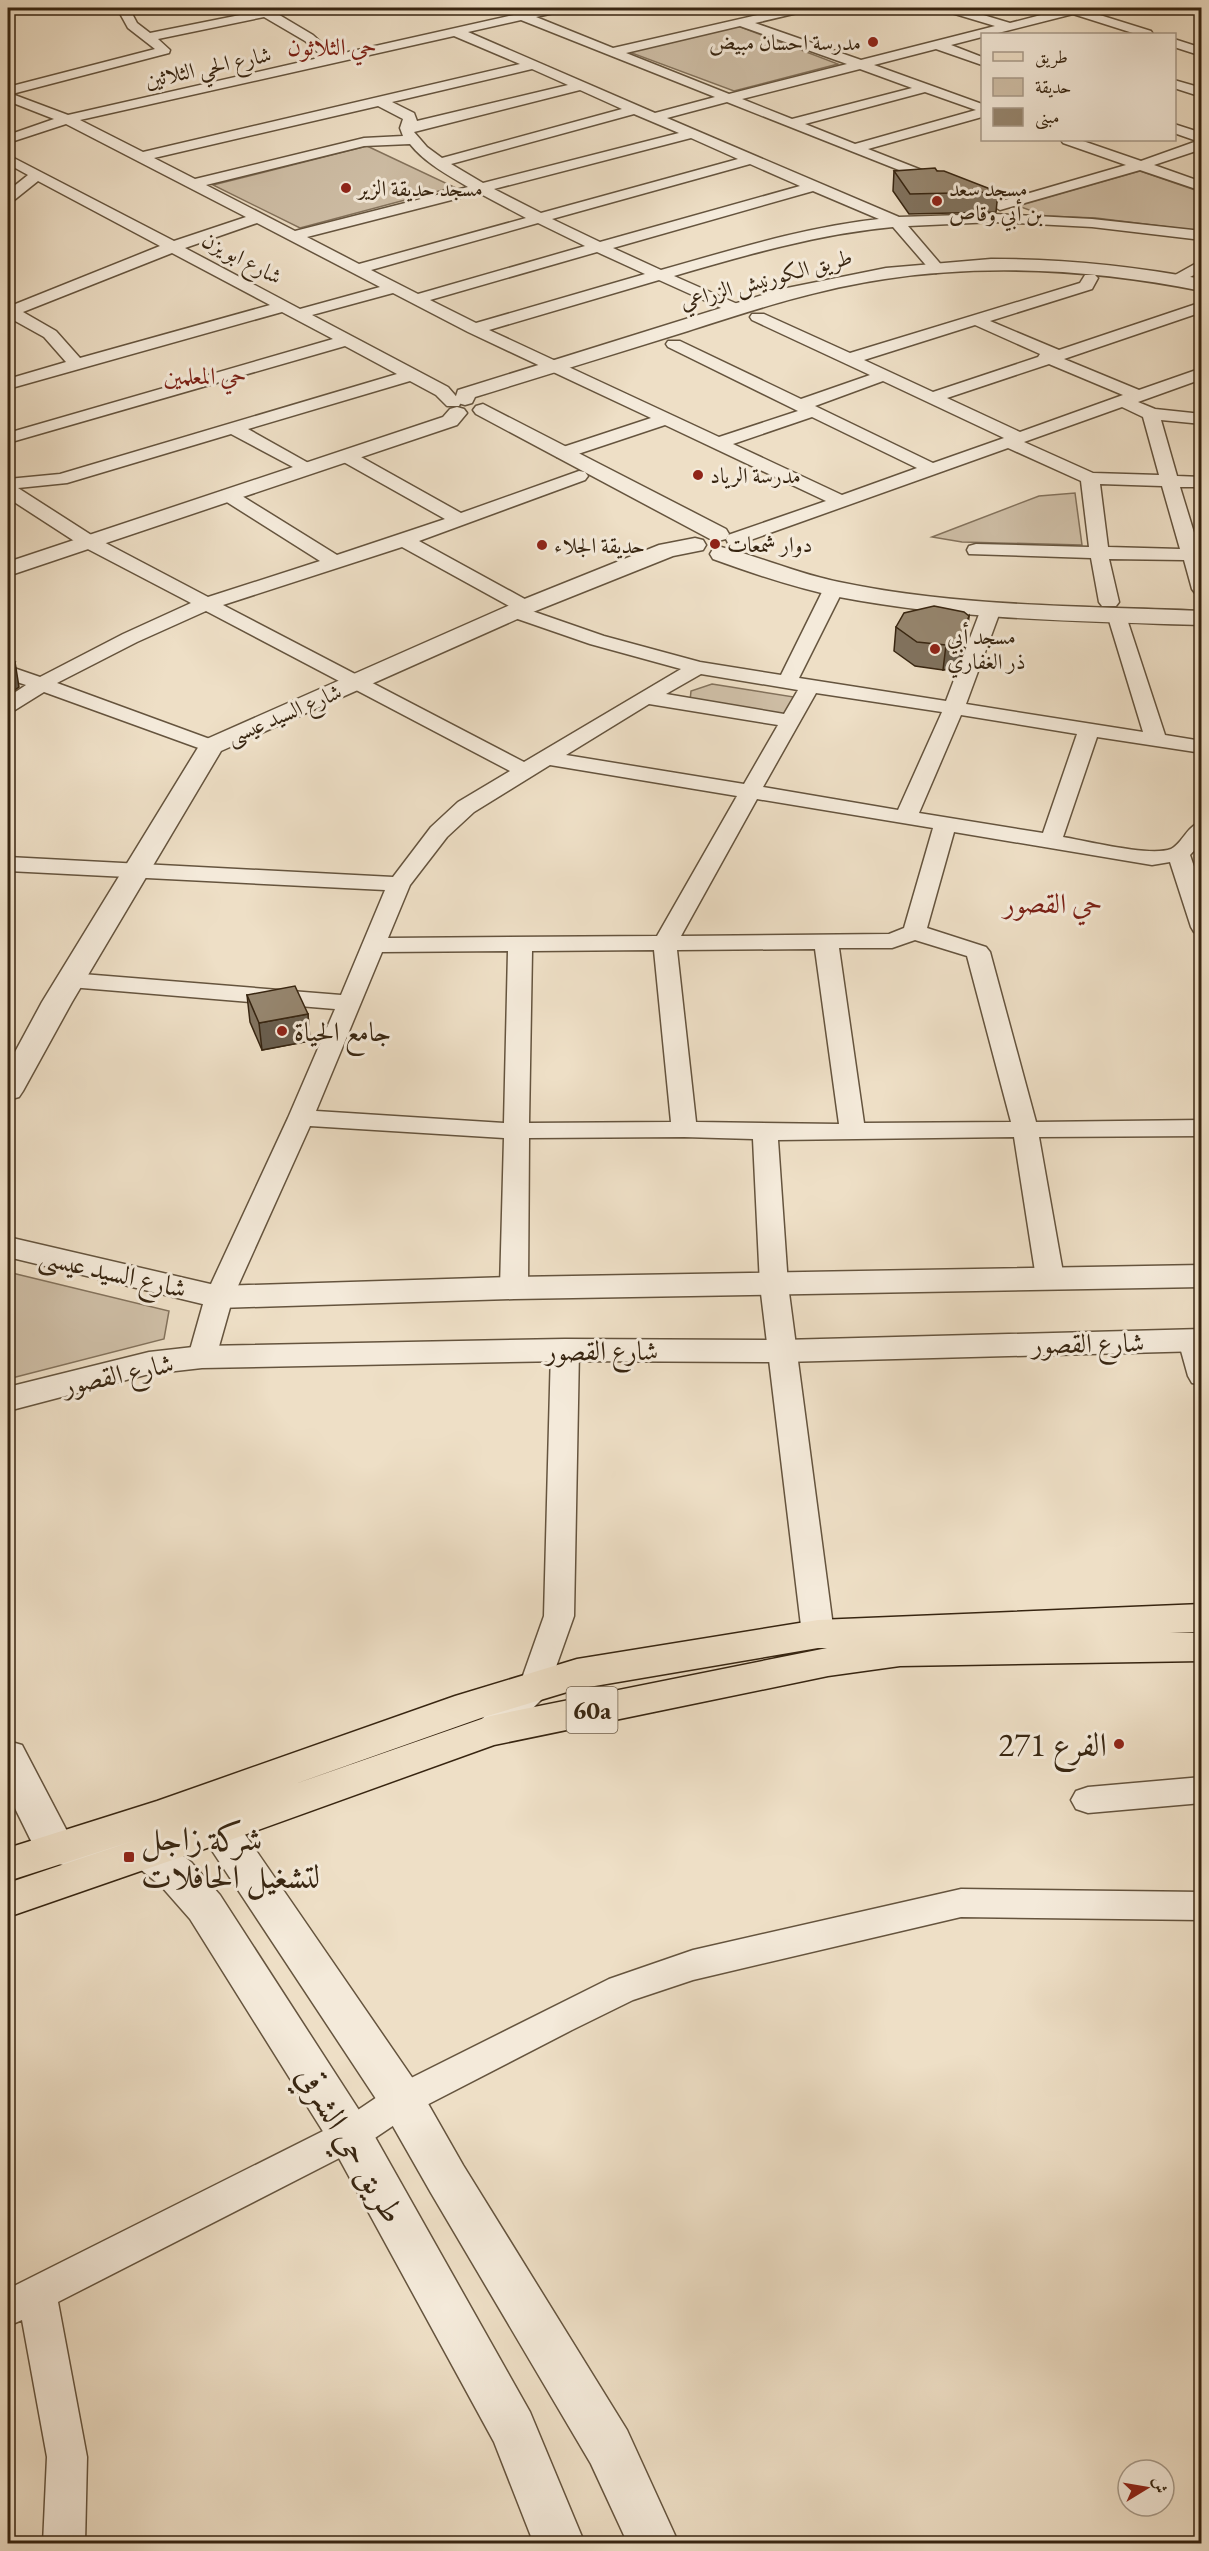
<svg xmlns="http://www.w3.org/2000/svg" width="1209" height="2551" viewBox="0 0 1209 2551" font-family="'EB Garamond',Amiri,serif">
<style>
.green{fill:#cfbfa7;stroke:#83725c;stroke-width:1.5}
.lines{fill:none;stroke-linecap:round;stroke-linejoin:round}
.minor-casing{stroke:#65543e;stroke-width:3}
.tertiary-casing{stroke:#65543e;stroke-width:3}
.primary-casing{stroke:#372511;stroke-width:3}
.minor{fill:#f4eada;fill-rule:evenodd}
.tertiary{fill:#f4eada;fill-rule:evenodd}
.primary{fill:#eedfc6;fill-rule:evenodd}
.wall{fill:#81735f;stroke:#372511;stroke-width:1.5}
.shaded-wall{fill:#695e4e;stroke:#372511;stroke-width:1.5}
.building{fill:#96866f;stroke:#372511;stroke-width:1.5}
.poi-dot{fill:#8f2418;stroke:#f4eada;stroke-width:2}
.labels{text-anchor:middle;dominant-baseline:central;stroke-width:6;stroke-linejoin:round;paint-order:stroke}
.far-poi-label{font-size:22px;fill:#372511;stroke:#f4eada;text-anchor:start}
.far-street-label{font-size:22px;fill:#372511;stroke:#f4eada}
.far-neighbourhood-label{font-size:24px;fill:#7a1f14;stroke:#f4eada}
.shield{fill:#f4eada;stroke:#70604d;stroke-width:1.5}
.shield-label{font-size:26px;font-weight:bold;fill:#372511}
.poi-label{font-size:27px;fill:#372511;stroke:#f4eada;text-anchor:start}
.street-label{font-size:27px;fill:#372511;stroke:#f4eada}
.neighbourhood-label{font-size:28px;fill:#7a1f14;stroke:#f4eada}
.near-poi-label{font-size:33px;fill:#372511;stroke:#f4eada;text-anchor:end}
.near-street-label{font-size:33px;fill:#372511;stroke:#f4eada}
</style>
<rect width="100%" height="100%" fill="#eedfc6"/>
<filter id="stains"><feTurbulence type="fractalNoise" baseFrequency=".00333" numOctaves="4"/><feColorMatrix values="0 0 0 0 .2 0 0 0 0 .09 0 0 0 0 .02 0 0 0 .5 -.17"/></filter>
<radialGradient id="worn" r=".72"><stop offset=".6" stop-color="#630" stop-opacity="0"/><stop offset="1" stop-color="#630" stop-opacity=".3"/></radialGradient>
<path class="green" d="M 738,26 L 838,64 L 734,91 L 629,52 Z
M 367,146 L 454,187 L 300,228 L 213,185 Z
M 1140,171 L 1201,192 L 1201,231 L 1096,218 L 1046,216 L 1018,206 Z
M 1075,493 L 1082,545 L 962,542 L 932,537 L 1039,496 Z
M 712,684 L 794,697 L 783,718 L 690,701 L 691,691 Z
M 8,1272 L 169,1311 L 164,1339 L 8,1379 Z"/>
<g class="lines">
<g class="minor-casing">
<path id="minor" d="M 117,8 L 129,8 L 137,23 L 150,33 L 255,12 L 251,8 L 265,8 L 271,10 L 313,35 L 335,55 L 545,8 L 565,8 L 563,11 L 536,17 L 613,48 L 788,8 L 808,8 L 806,11 L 755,23 L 861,60 L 995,26 L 945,11 L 943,8 L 960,8 L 1010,23 L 1060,10 L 1059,8 L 1089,8 L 1087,11 L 1151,31 L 1153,34 L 1136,34 L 1073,14 L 994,34 L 982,34 L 982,37 L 951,45 L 982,57 L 982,65 L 936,49 L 874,65 L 982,104 L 982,117 L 868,149 L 947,180 L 949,183 L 942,187 L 727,102 L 667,118 L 899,217 L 994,214 L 1092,219 L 1202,231 L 1202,240 L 1092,227 L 994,222 L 908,226 L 944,268 L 936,273 L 931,271 L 893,227 C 818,234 746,255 674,276 L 742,306 L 744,309 L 742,312 L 730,312 L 659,280 L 489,330 L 719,437 L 798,411 L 668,347 L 666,344 L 668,341 L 680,341 L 801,399 L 870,375 L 752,320 L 750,317 L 752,314 L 764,314 L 850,353 L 1080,283 L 1085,275 L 1095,275 L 1098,278 L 1092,289 L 990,321 L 1059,350 L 1202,302 L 1202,312 L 1064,359 L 1139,390 L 1202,368 L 1202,379 L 1138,402 L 1155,409 L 1202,414 L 1202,424 L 1161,420 L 1177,476 L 1202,477 L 1202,487 L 1180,487 L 1199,549 L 1202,549 L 1202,595 L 1195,593 L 1192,589 L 1184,560 L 1109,559 L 1119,602 L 1116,606 L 1102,606 L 1099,602 L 1091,558 L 969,554 L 967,550 L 969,546 L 976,544 L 1089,547 L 1081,481 L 1008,448 L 742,543 L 728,543 L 726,539 L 728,535 L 826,501 L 665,425 L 569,457 L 557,457 L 554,453 L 557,449 L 651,418 L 468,332 L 393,293 L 312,315 L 448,387 L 461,402 L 459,406 L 447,406 L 436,395 L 410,381 L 248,429 L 312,465 L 315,469 L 312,473 L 306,474 L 231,434 L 67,483 L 18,488 L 96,538 L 208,597 L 320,561 L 222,499 L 219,495 L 222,491 L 234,491 L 337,555 L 445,519 L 340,460 L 337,456 L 340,452 L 352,452 L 461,513 L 579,471 L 585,472 L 588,476 L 585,480 L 419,541 L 532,603 L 535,607 L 532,611 L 604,636 L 700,662 L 781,675 L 824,588 L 827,584 L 841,584 L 844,588 L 799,678 L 946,701 L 981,609 L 984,605 L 998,605 L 1001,609 L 966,704 L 1143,732 L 1107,614 L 1110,610 L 1124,610 L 1165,735 L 1202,741 L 1202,753 L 1097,737 L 1063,837 C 1087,841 1150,857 1171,849 C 1183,843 1187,825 1202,822 L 1202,842 L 1190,855 L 1202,890 L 1202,934 L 1194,932 L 1191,927 L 1170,862 L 1152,865 L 954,832 L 927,928 L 986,947 L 990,952 L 1036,1122 L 1202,1120 L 1202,1136 L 1039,1137 L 1064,1278 L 1060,1284 L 1050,1287 L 1040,1284 L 1036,1278 L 1014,1137 L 778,1140 L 788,1285 L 834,1634 L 829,1642 L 818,1646 L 807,1642 L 802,1634 L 760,1285 L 753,1139 L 684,1137 L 529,1138 L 528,1288 L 524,1294 L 514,1297 L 504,1294 L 500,1288 L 504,1138 L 310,1126 L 233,1297 L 216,1357 L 212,1364 L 202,1366 L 192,1364 L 188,1357 L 205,1297 L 288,1118 L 335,1009 L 70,987 L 62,985 L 58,980 L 62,975 L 70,973 L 341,995 L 385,890 L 8,871 L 8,857 L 393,877 L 431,827 L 458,802 L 510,771 L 206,611 L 137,642 L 57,683 L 218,742 L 221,746 L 218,750 L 211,752 L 204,750 L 44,692 L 15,710 L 8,712 L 8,697 L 26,685 L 8,679 L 8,666 L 40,677 L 123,634 L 191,603 L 82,546 L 8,498 L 8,479 L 60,474 L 397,374 L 345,346 L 8,443 L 8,433 L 333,339 L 282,312 L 8,389 L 8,379 L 66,362 L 44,337 L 8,317 L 8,307 L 160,246 L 38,181 L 13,201 L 8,202 L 8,191 L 28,175 L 8,164 L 8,155 L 174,241 L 246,217 L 66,124 L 8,143 L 8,135 L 54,119 L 8,101 L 8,87 L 155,49 L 128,28 ZM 264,17 L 305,41 L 323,57 L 68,115 L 12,94 L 169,53 L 170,50 L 158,39 ZM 521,20 L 715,97 L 655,113 L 468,32 ZM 740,26 L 847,64 L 729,94 L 626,53 ZM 454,36 L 520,64 L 143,152 L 80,120 ZM 532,69 L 568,85 L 417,121 L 414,113 L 392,102 ZM 860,69 L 912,88 L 792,119 L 742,99 ZM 580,90 L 622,109 L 442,158 L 427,147 L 414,132 ZM 925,92 L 976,110 L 855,144 L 805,124 ZM 378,106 L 403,119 L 400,128 L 403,136 L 364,138 L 195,179 L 154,158 ZM 634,114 L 679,133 L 483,183 L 451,164 ZM 691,138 L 738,159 L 541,213 L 494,189 ZM 410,144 C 425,163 448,175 468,187 L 295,231 L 206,185 L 364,146 ZM 750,164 L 800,186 L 600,242 L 552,219 ZM 813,191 L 879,219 C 805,227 732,250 661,270 L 613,248 ZM 479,193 L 526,218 L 359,264 L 307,237 ZM 257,223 L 380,287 L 300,309 L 185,248 ZM 538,223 L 585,246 L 418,294 L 371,270 ZM 597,252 L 645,274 L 476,323 L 430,300 ZM 172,253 L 270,305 L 80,358 L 56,331 L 23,312 ZM 975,325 L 1040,354 L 1038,357 L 933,392 L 864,360 ZM 1049,364 L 1123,395 L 1020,432 L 947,398 ZM 883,381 L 1004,438 L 933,463 L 815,406 ZM 1122,407 L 1143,417 L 1159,475 L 1093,473 L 1024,442 ZM 812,417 L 917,468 L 842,495 L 733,444 ZM 1100,484 L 1162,486 L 1180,549 L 1108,547 ZM 402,547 L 511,607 L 506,612 L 509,616 L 590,644 L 681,669 L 524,762 L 223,605 ZM 701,674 L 798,690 L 784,714 L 666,694 ZM 816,693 L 942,712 L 898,810 L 763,787 ZM 649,704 L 778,725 L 744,784 L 566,755 ZM 961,715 L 1077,734 L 1043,833 L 919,813 ZM 550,765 L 737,796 L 657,936 L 388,938 L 410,885 L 447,837 L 474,812 ZM 757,799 L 933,828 L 904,928 L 889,934 L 681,936 ZM 915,940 L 967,956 L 1011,1122 L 864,1123 L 839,948 L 892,948 ZM 815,949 L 839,1124 L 696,1122 L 677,950 ZM 654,950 L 671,1122 L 529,1123 L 532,951 ZM 508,951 L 504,1123 L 316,1111 L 382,952 Z
M 1182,8 L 1202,8 L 1202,16 Z
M 1174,39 L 1202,48 L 1202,56 L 1174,47 Z
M 1174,80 L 1202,88 L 1202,97 L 1174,88 Z
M 1174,124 L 1202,133 L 1202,149 L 1154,165 L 1202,182 L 1202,191 L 1140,170 L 1000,210 L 993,206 L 995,203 L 1126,165 L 1063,143 L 1061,140 L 1080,140 L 1141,161 L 1197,141 L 1174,133 Z
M 1202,260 L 1202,271 L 1176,284 L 1168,279 Z
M 1192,1331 L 1202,1333 L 1202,1385 L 1192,1383 L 1188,1376 L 1178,1340 L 1182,1334 Z
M 565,1341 L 575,1343 L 579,1350 L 574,1616 L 546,1695 L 501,1740 L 490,1743 L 479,1740 L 474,1731 L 479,1722 L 521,1681 L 544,1616 L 551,1350 L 555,1343 Z
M 1202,1777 L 1202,1803 L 1088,1813 L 1076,1809 L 1071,1800 L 1076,1791 L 1088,1787 Z
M 961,1889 L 1202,1892 L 1202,1920 L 961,1917 L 693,1980 L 633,2000 L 572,2030 L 415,2111 L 363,2146 L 58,2302 L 87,2457 L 85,2544 L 43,2544 L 47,2457 L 22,2320 L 8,2326 L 8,2289 L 337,2124 L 389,2089 L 609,1979 L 693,1950 Z"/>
</g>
<g class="tertiary-casing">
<path id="tertiary" d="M 991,259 C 1063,259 1131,266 1202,279 L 1202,291 C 1097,270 991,263 885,279 C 817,289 753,310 688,331 C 617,353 546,375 475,397 L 472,403 L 465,405 L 458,403 L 455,399 L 458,390 L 782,289 L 886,268 Z
M 483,404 L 726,529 L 729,534 L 726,539 L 718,541 L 710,539 L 476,414 L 473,410 L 476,406 Z
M 457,407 L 464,409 L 467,413 L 457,425 L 8,576 L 8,562 L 443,417 L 450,409 Z
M 695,538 L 703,540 L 706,545 L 703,550 L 673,556 L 533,612 L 221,751 L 72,1002 L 23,1091 L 19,1097 L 8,1100 L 8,1065 L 42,1002 L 202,741 L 517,602 L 659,545 Z
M 721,547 C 761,557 798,574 839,582 C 958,607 1080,606 1202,611 L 1202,625 C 1080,621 959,620 839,597 C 796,588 754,574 713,559 L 710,554 L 713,549 Z
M 8,1237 L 219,1286 L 514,1277 L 1202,1265 L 1202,1287 L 514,1299 L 219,1308 L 8,1257 Z
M 1202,1329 L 1202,1351 L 783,1362 L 565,1361 L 202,1368 L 149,1374 L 8,1411 L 8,1387 L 149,1352 L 202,1346 L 565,1339 L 783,1340 Z
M 8,1741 L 22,1745 L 68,1833 L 101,1837 L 148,1836 L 163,1840 L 191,1862 L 220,1895 L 366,2121 L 530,2412 L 585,2544 L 534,2544 L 494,2442 L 334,2149 L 190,1919 L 161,1886 L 140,1869 L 90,1869 L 67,1866 L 40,1859 L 8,1794 Z
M 190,1804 L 233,1817 L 418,2086 L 463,2165 L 627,2430 L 679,2544 L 628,2544 L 591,2464 L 431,2193 L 386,2114 L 205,1840 L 176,1831 L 170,1820 L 176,1809 Z"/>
</g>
<g class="primary-casing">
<path id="primary" d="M 1202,1604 L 1202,1632 L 1170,1633 L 1202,1633 L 1202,1661 L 900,1666 L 828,1676 L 494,1745 L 233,1839 L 8,1917 L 8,1883 L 139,1839 L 8,1881 L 8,1848 L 157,1801 L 455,1696 L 577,1659 L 818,1620 ZM 818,1648 L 827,1648 L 490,1716 L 292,1785 L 481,1718 L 577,1689 Z"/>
</g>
<use href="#minor" class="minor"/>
<use href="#tertiary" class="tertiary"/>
<use href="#primary" class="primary"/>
</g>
<path class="wall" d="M 894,171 L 937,171 L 998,192 L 996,212 L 909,214 L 893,191 Z
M 896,627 L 967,640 L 957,667 L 943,670 L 915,666 L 894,651 Z
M 247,995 L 308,1014 L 310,1041 L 262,1050 L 250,1022 Z"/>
<path class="shaded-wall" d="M 969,616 L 967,640 L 957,667 L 943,670 L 946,645 Z
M 15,662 L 19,687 L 8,695 L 8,668 Z
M 308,1014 L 310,1041 L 262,1050 L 259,1023 Z"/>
<path class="building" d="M 935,168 L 937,171 L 944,171 L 998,192 L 910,194 L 894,171 Z
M 934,606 L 964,612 L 969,616 L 959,642 L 946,645 L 917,642 L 896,627 L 904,613 Z
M 8,660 L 15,662 L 8,668 Z
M 295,986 L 308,1014 L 259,1023 L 247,995 Z"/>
<g class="poi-dot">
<circle cx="873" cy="42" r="6"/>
<circle cx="346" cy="188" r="6"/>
<circle cx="937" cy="201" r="6"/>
<circle cx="698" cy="475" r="6"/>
<circle cx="715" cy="544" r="6"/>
<circle cx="542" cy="545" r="6"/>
<circle cx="935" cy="649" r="6"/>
<circle cx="282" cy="1031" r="6"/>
<circle cx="1119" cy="1744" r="6"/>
<rect x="123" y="1851" width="12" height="12" rx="3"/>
</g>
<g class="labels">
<g class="far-poi-label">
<text x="861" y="42" text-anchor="end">مدرسة احسان مبيض</text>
<text x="358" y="188">مسجد حديقة الزير</text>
<text x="949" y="188">مسجد سعد<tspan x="949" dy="25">بن أبي وقاص</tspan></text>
<text x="710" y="475">مدرسة الرياد</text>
<text x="727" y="544">دوار شمعات</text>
<text x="554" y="545">حديقة الجلاء</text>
<text x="947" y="636">مسجد أبي<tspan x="947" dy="25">ذر الغفاري</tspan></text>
</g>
<g class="far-street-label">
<text transform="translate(208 67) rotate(-12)">شارع الحي الثلاثين</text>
<text transform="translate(242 258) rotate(28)">شارع ابو يزن</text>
<text transform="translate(766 279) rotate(-15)">طريق الكورنيش الزراعي</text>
<text transform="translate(284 714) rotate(-23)">شارع السيد عيسى</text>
</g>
<g class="far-neighbourhood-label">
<text x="332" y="46">حي الثلاثون</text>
<text x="205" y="375">حي المعلمين</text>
</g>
<rect class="shield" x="566.5" y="1687" width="51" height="46" rx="4.5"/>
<g class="shield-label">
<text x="592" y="1710">60a</text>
</g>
<g class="poi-label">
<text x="294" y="1031">جامع الحياة</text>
</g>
<g class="street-label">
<text transform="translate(113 1272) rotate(13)">شارع السيد عيسى</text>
<text transform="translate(1088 1343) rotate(-1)">شارع القصور</text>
<text x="602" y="1350">شارع القصور</text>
<text transform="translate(118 1374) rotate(-12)">شارع القصور</text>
</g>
<g class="neighbourhood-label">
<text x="1053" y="903">حي القصور</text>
</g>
<g class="near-poi-label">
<text x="1107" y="1744">الفرع 271</text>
<text x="141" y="1838" text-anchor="start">شركة زاجل<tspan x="141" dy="38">لتشغيل الحافلات</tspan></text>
</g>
<g class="near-street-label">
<text transform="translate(351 2144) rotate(59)">طريق حي الشرقي</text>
</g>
</g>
<rect width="1209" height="2551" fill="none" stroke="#eedfc6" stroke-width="30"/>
<rect x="9" y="9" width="1191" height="2533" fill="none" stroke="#372511" stroke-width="3"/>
<rect x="15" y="15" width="1179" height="2521" fill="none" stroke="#372511" stroke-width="1.5"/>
<rect x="981" y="33" width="195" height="108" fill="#f4eada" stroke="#a89b8a" stroke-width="1.5"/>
<rect x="993" y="52" width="30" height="9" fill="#eedfc6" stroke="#a89b8a" stroke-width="1.5"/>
<text x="1035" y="63" font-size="18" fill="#372511">طريق</text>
<rect x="993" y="78" width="30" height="18" fill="#cfbfa7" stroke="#a89b8a" stroke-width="1.5"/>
<text x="1035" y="93" font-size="18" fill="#372511">حديقة</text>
<rect x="993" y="108" width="30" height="18" fill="#96866f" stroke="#a89b8a" stroke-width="1.5"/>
<text x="1035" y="123" font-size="18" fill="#372511">مبنى</text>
<g transform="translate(1146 2488) rotate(79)"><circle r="28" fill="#f4eada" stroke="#a89b8a" stroke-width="1.5"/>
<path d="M0-4.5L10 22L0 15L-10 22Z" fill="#8f2418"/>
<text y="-9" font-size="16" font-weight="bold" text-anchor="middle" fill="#372511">ش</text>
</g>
<rect width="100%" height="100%" filter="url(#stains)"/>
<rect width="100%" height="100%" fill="url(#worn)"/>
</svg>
